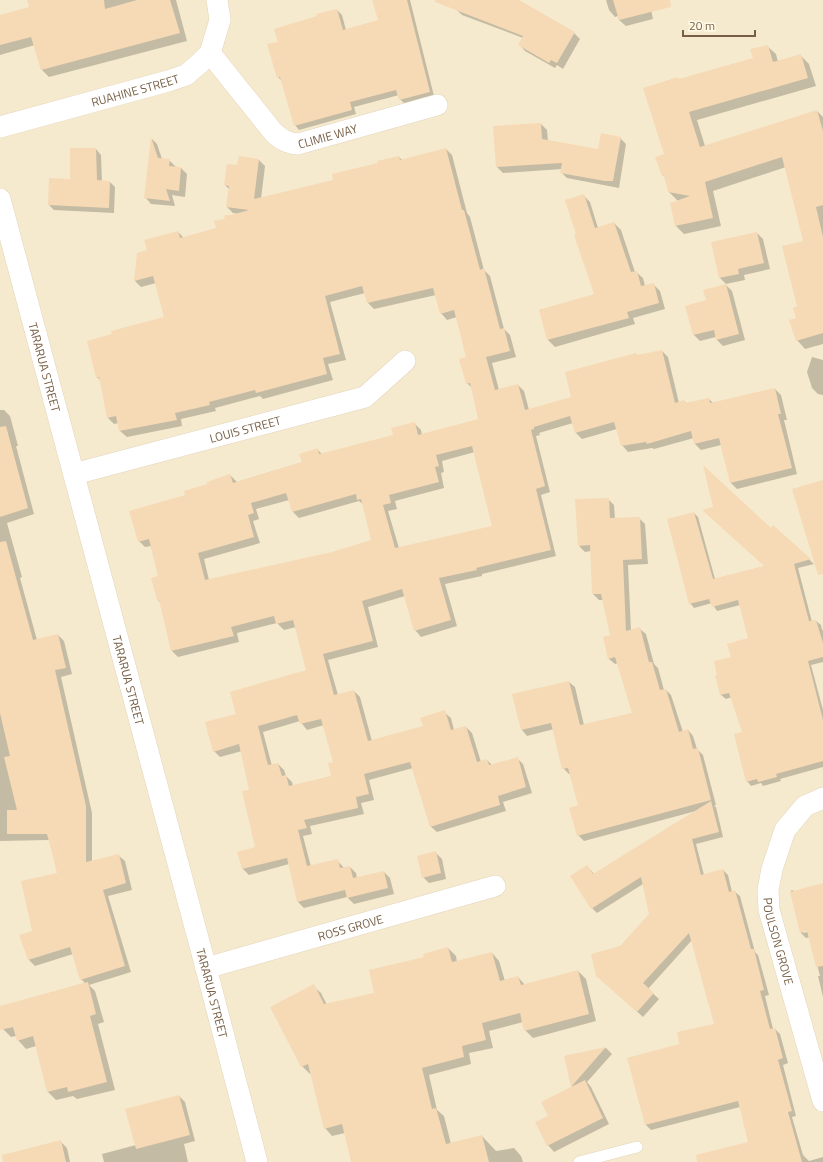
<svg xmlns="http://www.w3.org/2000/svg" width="823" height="1162" viewBox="0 0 823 1162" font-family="'Titillium Web',sans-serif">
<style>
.residential{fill:#f6eace}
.shadow{fill:#0003;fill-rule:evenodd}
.building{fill:#f6d9b5;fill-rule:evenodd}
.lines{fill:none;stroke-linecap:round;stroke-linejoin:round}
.service-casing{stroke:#e3d4bb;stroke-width:12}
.minor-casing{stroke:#e3d4bb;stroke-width:22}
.service{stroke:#fff;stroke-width:11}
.minor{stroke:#fff;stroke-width:21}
.labels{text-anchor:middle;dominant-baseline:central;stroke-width:3.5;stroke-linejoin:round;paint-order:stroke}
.street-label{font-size:12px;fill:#775f45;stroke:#fffae8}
</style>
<rect width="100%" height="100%" fill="#fef7e0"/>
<path class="residential" d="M 0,0 L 823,0 L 823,1162 L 0,1162 Z"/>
<path class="shadow" d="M 28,0 L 176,0 L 187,41 L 49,77 L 41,69 L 35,45 L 0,55 L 0,16 L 31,8 Z
M 373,0 L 410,0 L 434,96 L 405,104 L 400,99 L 399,95 L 354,107 L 356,114 L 299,130 L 295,125 L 283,82 L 278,77 L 279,42 L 337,10 L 342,15 L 346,30 L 379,21 Z
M 459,0 L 517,0 L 574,33 L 580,39 L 563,69 L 557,65 L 555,68 L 525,51 L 519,44 L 523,38 L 462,15 L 456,9 Z
M 606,0 L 649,0 L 653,19 L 626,26 L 619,20 L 618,16 L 615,17 L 609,10 Z
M 767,46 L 776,54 L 778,62 L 801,56 L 809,64 L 816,86 L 697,120 L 705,146 L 817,111 L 823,117 L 823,344 L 805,349 L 797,340 L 797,319 L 804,242 L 786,167 L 713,191 L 721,226 L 684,234 L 676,226 L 678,201 L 669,192 L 666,178 L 663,175 L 665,155 L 679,80 L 754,59 Z
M 541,124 L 547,130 L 548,141 L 599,150 L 620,138 L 626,144 L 619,188 L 567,178 L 561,172 L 562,169 L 503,173 L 497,167 Z
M 152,139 L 157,144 L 162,159 L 169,160 L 176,167 L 181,168 L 187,174 L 185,197 L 172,195 L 175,206 L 151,204 L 145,197 Z
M 96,149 L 101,155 L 102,182 L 110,182 L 115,187 L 114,213 L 54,210 L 49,205 L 71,180 Z
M 446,149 L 452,155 L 467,213 L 470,217 L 484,270 L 490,276 L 504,329 L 510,335 L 516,357 L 492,363 L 499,390 L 518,385 L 524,391 L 529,410 L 573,398 L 636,354 L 638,356 L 662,351 L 668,357 L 679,403 L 684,401 L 687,404 L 709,399 L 713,403 L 775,389 L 781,395 L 787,420 L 784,420 L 797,474 L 737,489 L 731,483 L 721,445 L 701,450 L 695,444 L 694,438 L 654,449 L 652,448 L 628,452 L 622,445 L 617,429 L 582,439 L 576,433 L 573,423 L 539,433 L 540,435 L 536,436 L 550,492 L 541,495 L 556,556 L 482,574 L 482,576 L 445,584 L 457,626 L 421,637 L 415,630 L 405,596 L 368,607 L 378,647 L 328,660 L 338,695 L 354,691 L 360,697 L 372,741 L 424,727 L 444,712 L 451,718 L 454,730 L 466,727 L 472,733 L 481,762 L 487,760 L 492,765 L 517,758 L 523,764 L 532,793 L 503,802 L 506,811 L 437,832 L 430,826 L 413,768 L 369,780 L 374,800 L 361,803 L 364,814 L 310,826 L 312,834 L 303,836 L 311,867 L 337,860 L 344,868 L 350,867 L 356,873 L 357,878 L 384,872 L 390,878 L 394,894 L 354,904 L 347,897 L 304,908 L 298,902 L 289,864 L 249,875 L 243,869 L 239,852 L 256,848 L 251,791 L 242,751 L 220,757 L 214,751 L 237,714 L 308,670 L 296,627 L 284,630 L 277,623 L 237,633 L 239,642 L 178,657 L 172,651 L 161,603 L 158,600 L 159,577 L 151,546 L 145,547 L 139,541 L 186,496 L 230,475 L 237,482 L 303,462 L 317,449 L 322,454 L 394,436 L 415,424 L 421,430 L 422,435 L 480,420 L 472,388 L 467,383 L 468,358 L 457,317 L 447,320 L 441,313 L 436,295 L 374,309 L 368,303 L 365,293 L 330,302 L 346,360 L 328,364 L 333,380 L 263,399 L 260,396 L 215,408 L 216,411 L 181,419 L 182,426 L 127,437 L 120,431 L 119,423 L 114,424 L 108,418 L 101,381 L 97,377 L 165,318 L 156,283 L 141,287 L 135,281 L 149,251 L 178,232 L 184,238 L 217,229 L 225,220 L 239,214 L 233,213 L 227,207 L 229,189 L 225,185 L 238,167 L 259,160 L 265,166 L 261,199 L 334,181 L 399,157 L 402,160 ZM 475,452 L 493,527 L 399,548 L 388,511 L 397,509 L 395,501 L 444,488 L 441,473 L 444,472 L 442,461 ZM 289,500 L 293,512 L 299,518 L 359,501 L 364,505 L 372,541 L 332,553 L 209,580 L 204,559 L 260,543 L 253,521 L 259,519 L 256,509 ZM 300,721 L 307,730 L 324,725 L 334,763 L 333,776 L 293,786 L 292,782 L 286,776 L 284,770 L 278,764 L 272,766 L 263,732 Z
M 583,195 L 590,202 L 598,228 L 614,223 L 621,230 L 635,272 L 636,272 L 643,278 L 645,286 L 653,284 L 660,291 L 665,309 L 633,318 L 635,324 L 555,347 L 548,340 L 540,310 L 595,295 L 577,235 Z
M 757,233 L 763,239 L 770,269 L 744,275 L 745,280 L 726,284 L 720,278 L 712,243 Z
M 726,285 L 732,291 L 745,340 L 723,346 L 717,340 L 716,337 L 700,341 L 694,335 L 707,301 Z
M 812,357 L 823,360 L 823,395 L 818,394 L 812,388 L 807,372 Z
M 0,410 L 4,410 L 10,416 L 18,446 L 16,446 L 34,514 L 7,523 L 22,577 L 20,578 L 37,640 L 58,635 L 64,641 L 72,674 L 61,677 L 92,813 L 92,862 L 118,855 L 125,861 L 132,890 L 108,896 L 131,972 L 89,985 L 95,991 L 104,1022 L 98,1024 L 115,1090 L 77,1099 L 73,1096 L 56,1100 L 48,1092 L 36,1046 L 26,1049 L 18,1040 L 16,1036 L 11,1037 L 3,1029 L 0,1017 L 0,1007 L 85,983 L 81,979 L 73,954 L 35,966 L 29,960 L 33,932 L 59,874 L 50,840 L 0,841 Z
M 608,499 L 614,505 L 615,519 L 639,518 L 645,524 L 648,564 L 628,565 L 631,631 L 640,629 L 646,634 L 654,664 L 658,668 L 664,690 L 666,690 L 671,695 L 683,732 L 688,730 L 693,736 L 697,749 L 703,755 L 716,805 L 714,806 L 716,807 L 723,837 L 696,844 L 704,875 L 723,870 L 728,875 L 732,892 L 734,891 L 740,896 L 755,952 L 758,955 L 769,995 L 765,996 L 773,1029 L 775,1029 L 780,1034 L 788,1063 L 783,1065 L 796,1116 L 792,1117 L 803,1155 L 809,1161 L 823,1157 L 823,1162 L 711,1162 L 750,1143 L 740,1107 L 651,1130 L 646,1125 L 628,1059 L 681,1045 L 715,1025 L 692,940 L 648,989 L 659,999 L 643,1017 L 603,981 L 620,947 L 650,914 L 643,884 L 597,913 L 592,908 L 587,866 L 594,874 L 696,811 L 584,841 L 578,835 L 580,806 L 571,774 L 569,774 L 563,768 L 554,729 L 527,736 L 522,730 L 569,682 L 575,687 L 584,725 L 634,713 L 618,663 L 615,664 L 609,659 L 612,636 L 603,600 L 599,600 L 593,594 L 591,551 L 585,552 L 579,546 Z
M 694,513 L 698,517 L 715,579 L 766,566 L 771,529 L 773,526 L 814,564 L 798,568 L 812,622 L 816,621 L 821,625 L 822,630 L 823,630 L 823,662 L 811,665 L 823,710 L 823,767 L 780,779 L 781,781 L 763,786 L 761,783 L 751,786 L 747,781 L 744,733 L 732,697 L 726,699 L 721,695 L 732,658 L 749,639 L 740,605 L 717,611 L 712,603 L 694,608 L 690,603 Z
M 435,852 L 442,859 L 446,879 L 429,883 L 423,877 Z
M 791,890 L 823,898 L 823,997 L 818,976 L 820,976 L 810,937 L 806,938 L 801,933 ZM 812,929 L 812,931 L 803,933 L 803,931 Z
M 448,948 L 456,956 L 457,962 L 492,953 L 499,961 L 505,981 L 518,977 L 525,985 L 578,971 L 586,979 L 596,1021 L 533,1038 L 525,1030 L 523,1022 L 489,1031 L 493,1048 L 469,1053 L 471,1064 L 429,1075 L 437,1110 L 444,1116 L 451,1144 L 482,1136 L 496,1151 L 514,1148 L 521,1156 L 523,1162 L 352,1162 L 345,1133 L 332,1136 L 325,1128 L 311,1073 L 310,1074 L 302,1066 L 313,986 L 321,993 L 327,1005 L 376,993 L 425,958 Z
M 606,1048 L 612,1054 L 587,1082 L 591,1087 L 609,1124 L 554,1152 L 548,1145 L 572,1087 L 566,1056 Z
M 179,1096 L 185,1102 L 195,1141 L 184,1144 L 188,1162 L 104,1162 L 102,1154 L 136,1145 Z
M 60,1141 L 67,1148 L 70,1162 L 19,1162 Z"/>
<path class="building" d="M 27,0 L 104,0 L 105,9 L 137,0 L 170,0 L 180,33 L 41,70 L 31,37 L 0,45 L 0,15 L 29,7 Z
M 372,0 L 407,0 L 430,92 L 399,100 L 396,90 L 350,102 L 352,110 L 294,126 L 280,77 L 277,78 L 267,44 L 278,42 L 274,29 L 317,16 L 316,14 L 337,9 L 343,30 L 378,20 Z
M 435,0 L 519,0 L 575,32 L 557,63 L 551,60 L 549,63 L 518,45 L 523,36 L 435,2 Z
M 613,0 L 670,0 L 671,7 L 619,20 Z
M 768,45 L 773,62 L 801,54 L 808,78 L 689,112 L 700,147 L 817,110 L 823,131 L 823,205 L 816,207 L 823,237 L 823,333 L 796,341 L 789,320 L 796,318 L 793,308 L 797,306 L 782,246 L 803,241 L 782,157 L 705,182 L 713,218 L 675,226 L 670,203 L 690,196 L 668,192 L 664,175 L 662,176 L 655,157 L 664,154 L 643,88 L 678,77 L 679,79 L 753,58 L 750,49 Z
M 541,123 L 542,139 L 598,149 L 601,133 L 621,137 L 613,181 L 605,181 L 560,173 L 562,163 L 496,167 L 493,126 Z
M 151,137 L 158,158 L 170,159 L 169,166 L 181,167 L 179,191 L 166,189 L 170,201 L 144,198 Z
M 70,148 L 96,148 L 97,180 L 110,181 L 109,208 L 48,205 L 49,178 L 70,179 Z
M 446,148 L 462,210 L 464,210 L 480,270 L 484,268 L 500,329 L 504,328 L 510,351 L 486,357 L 495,390 L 518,384 L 525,410 L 571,397 L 565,372 L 636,353 L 637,355 L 662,350 L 675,403 L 684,400 L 685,403 L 709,398 L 710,403 L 775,388 L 781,414 L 778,414 L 792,468 L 730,483 L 719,438 L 694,444 L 691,431 L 647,444 L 646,442 L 621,446 L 614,422 L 575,433 L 570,416 L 534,427 L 534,429 L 531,430 L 545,486 L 536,489 L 551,550 L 476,568 L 477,570 L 439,578 L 451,620 L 414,631 L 402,589 L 362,601 L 373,641 L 323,654 L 334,695 L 354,690 L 368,741 L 423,726 L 420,718 L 445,710 L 451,730 L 466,726 L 477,762 L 487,759 L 489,765 L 518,757 L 526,787 L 498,796 L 500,805 L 430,827 L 410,762 L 364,774 L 369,794 L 356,797 L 358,808 L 304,820 L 307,828 L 298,830 L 307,866 L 338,859 L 340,868 L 350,866 L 353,878 L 384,871 L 388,888 L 347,898 L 345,890 L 297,902 L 287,858 L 242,869 L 237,852 L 255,847 L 242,791 L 249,790 L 239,744 L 213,752 L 205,722 L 236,714 L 230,692 L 306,670 L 293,620 L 276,624 L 274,616 L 231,627 L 234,636 L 171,651 L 159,600 L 157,600 L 151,578 L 158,576 L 149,539 L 138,542 L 129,511 L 185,495 L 184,491 L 207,484 L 207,482 L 230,474 L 233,483 L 302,462 L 299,454 L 318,448 L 319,454 L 393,435 L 391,428 L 415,422 L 418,435 L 478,419 L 470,383 L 466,384 L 459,359 L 466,357 L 454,310 L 440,314 L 433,288 L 367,303 L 362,286 L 325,296 L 340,354 L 323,358 L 327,374 L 256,393 L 255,390 L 209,402 L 210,405 L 175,413 L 177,420 L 119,431 L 116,416 L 107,418 L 99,377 L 96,378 L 87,341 L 112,334 L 111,331 L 164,317 L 153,276 L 134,281 L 137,253 L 147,250 L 144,240 L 178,231 L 180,238 L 216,228 L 214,221 L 224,219 L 225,215 L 231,215 L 249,210 L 226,207 L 229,186 L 224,185 L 227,164 L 237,165 L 239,156 L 259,159 L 254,199 L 333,180 L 332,174 L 378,163 L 377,161 L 399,156 L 400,160 ZM 472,446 L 492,526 L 395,548 L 383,505 L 391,503 L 389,495 L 439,482 L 435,467 L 439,466 L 436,455 ZM 286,493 L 292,512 L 356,494 L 357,500 L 361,499 L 371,540 L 332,552 L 205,580 L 198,553 L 254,537 L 248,515 L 254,513 L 251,503 ZM 297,715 L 300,724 L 321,719 L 333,762 L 328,763 L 331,776 L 289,786 L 286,775 L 282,776 L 278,763 L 268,765 L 258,726 Z
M 584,194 L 595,228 L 614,222 L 631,272 L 637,271 L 641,286 L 654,283 L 659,303 L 627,312 L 629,318 L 547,340 L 539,310 L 594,294 L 574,235 L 576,234 L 565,200 Z
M 757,232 L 764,263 L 738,269 L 739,274 L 719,278 L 711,242 Z
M 726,284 L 739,334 L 716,340 L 714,330 L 693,335 L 685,306 L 706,300 L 703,290 Z
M 6,426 L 28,508 L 0,517 L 0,427 Z
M 703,465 L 771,528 L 773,525 L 811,559 L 794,564 L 809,621 L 816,620 L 823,643 L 823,657 L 808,661 L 823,720 L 823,761 L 776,774 L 777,777 L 758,782 L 757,779 L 746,782 L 734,734 L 742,732 L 729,693 L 720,695 L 715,676 L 717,675 L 714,661 L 731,657 L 727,644 L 748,638 L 738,600 L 712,607 L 709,599 L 689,604 L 667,519 L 694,512 L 713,579 L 764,566 L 702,510 L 713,507 Z
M 823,480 L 823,574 L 818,575 L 792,489 Z
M 609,498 L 610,518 L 640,517 L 642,559 L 623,560 L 626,631 L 640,627 L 649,662 L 652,662 L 660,690 L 666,689 L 679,732 L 688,729 L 693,749 L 698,748 L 711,800 L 577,836 L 569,808 L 578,805 L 568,768 L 562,769 L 551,723 L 521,730 L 512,694 L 569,681 L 580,725 L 632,713 L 615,657 L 608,659 L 603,637 L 610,635 L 601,594 L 592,594 L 590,545 L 578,546 L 575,499 Z
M 6,541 L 33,640 L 58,634 L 66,668 L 55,670 L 86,806 L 86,862 L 119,854 L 126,883 L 103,890 L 125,966 L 80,980 L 70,947 L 28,960 L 19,935 L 32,931 L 21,881 L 57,873 L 47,834 L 7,834 L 7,810 L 17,810 L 4,757 L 10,756 L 0,713 L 0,542 Z
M 711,801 L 719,832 L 692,839 L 701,875 L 723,869 L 729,892 L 735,890 L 751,949 L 754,949 L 764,990 L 760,991 L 770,1029 L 775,1028 L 783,1058 L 778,1060 L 792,1111 L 788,1112 L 802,1162 L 697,1162 L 696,1155 L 748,1142 L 738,1101 L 645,1125 L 627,1058 L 679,1044 L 677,1032 L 714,1024 L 689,933 L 643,983 L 654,993 L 637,1012 L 596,976 L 591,954 L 620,946 L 649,914 L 641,877 L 591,909 L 570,876 L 587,865 L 593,874 Z
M 436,851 L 441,873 L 422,878 L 417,856 Z
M 823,883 L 823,966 L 816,967 L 807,931 L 800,933 L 790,892 Z
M 448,947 L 452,962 L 492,952 L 500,981 L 518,976 L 521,985 L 578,970 L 589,1014 L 524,1031 L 520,1013 L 482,1023 L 486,1040 L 462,1046 L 464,1057 L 422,1068 L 432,1109 L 436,1108 L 446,1144 L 482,1135 L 489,1162 L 351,1162 L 342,1124 L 324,1129 L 308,1064 L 301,1067 L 270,1007 L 314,984 L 324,1004 L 374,993 L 369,970 L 424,957 L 423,954 Z
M 88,982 L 96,1014 L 90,1016 L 107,1082 L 68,1092 L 67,1087 L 47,1092 L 33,1036 L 17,1041 L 13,1027 L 0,1030 L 0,1006 Z
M 606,1047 L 571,1087 L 585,1080 L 603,1118 L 547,1146 L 535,1122 L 548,1116 L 541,1102 L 571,1087 L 564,1056 Z
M 179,1095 L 190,1135 L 136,1149 L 125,1109 Z
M 61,1140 L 66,1162 L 3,1162 L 2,1155 Z"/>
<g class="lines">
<g class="service-casing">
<path id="service" d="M 579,1162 L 637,1147"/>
</g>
<g class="minor-casing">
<g id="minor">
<path id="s1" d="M 210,53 L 274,133 C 282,140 287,143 298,144 L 437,105"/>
<path id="s2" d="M 0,127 L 168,81 L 186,75 L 200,63 L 210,53 L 220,20 L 217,0"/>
<path id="s3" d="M 0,199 L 206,968 L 257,1162"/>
<path id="s4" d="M 74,474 L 365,397 L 405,361"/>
<path id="s5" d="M 823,798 L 805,806 L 785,830 L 772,869 L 768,890 L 769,910 L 823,1101"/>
<path id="s6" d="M 206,968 L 495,886"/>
</g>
</g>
<use href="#service" class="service"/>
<use href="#minor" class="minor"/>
</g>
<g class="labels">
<g class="street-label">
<text stroke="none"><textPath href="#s2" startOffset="140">RUAHINE STREET</textPath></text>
<text stroke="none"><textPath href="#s1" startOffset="160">CLIMIE WAY</textPath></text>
<text stroke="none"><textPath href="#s3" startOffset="174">TARARUA STREET</textPath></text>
<text stroke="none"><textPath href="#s4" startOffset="177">LOUIS STREET</textPath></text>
<text stroke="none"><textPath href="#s3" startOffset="498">TARARUA STREET</textPath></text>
<text stroke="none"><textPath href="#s6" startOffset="150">ROSS GROVE</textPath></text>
<text stroke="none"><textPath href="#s5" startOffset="166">POULSON GROVE</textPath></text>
<text stroke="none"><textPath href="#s3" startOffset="822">TARARUA STREET</textPath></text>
</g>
</g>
<path d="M683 30v6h72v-6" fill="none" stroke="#775f45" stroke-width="2"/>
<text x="689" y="30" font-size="12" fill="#775f45" stroke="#fffae8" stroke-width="3" paint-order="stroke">20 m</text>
</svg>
